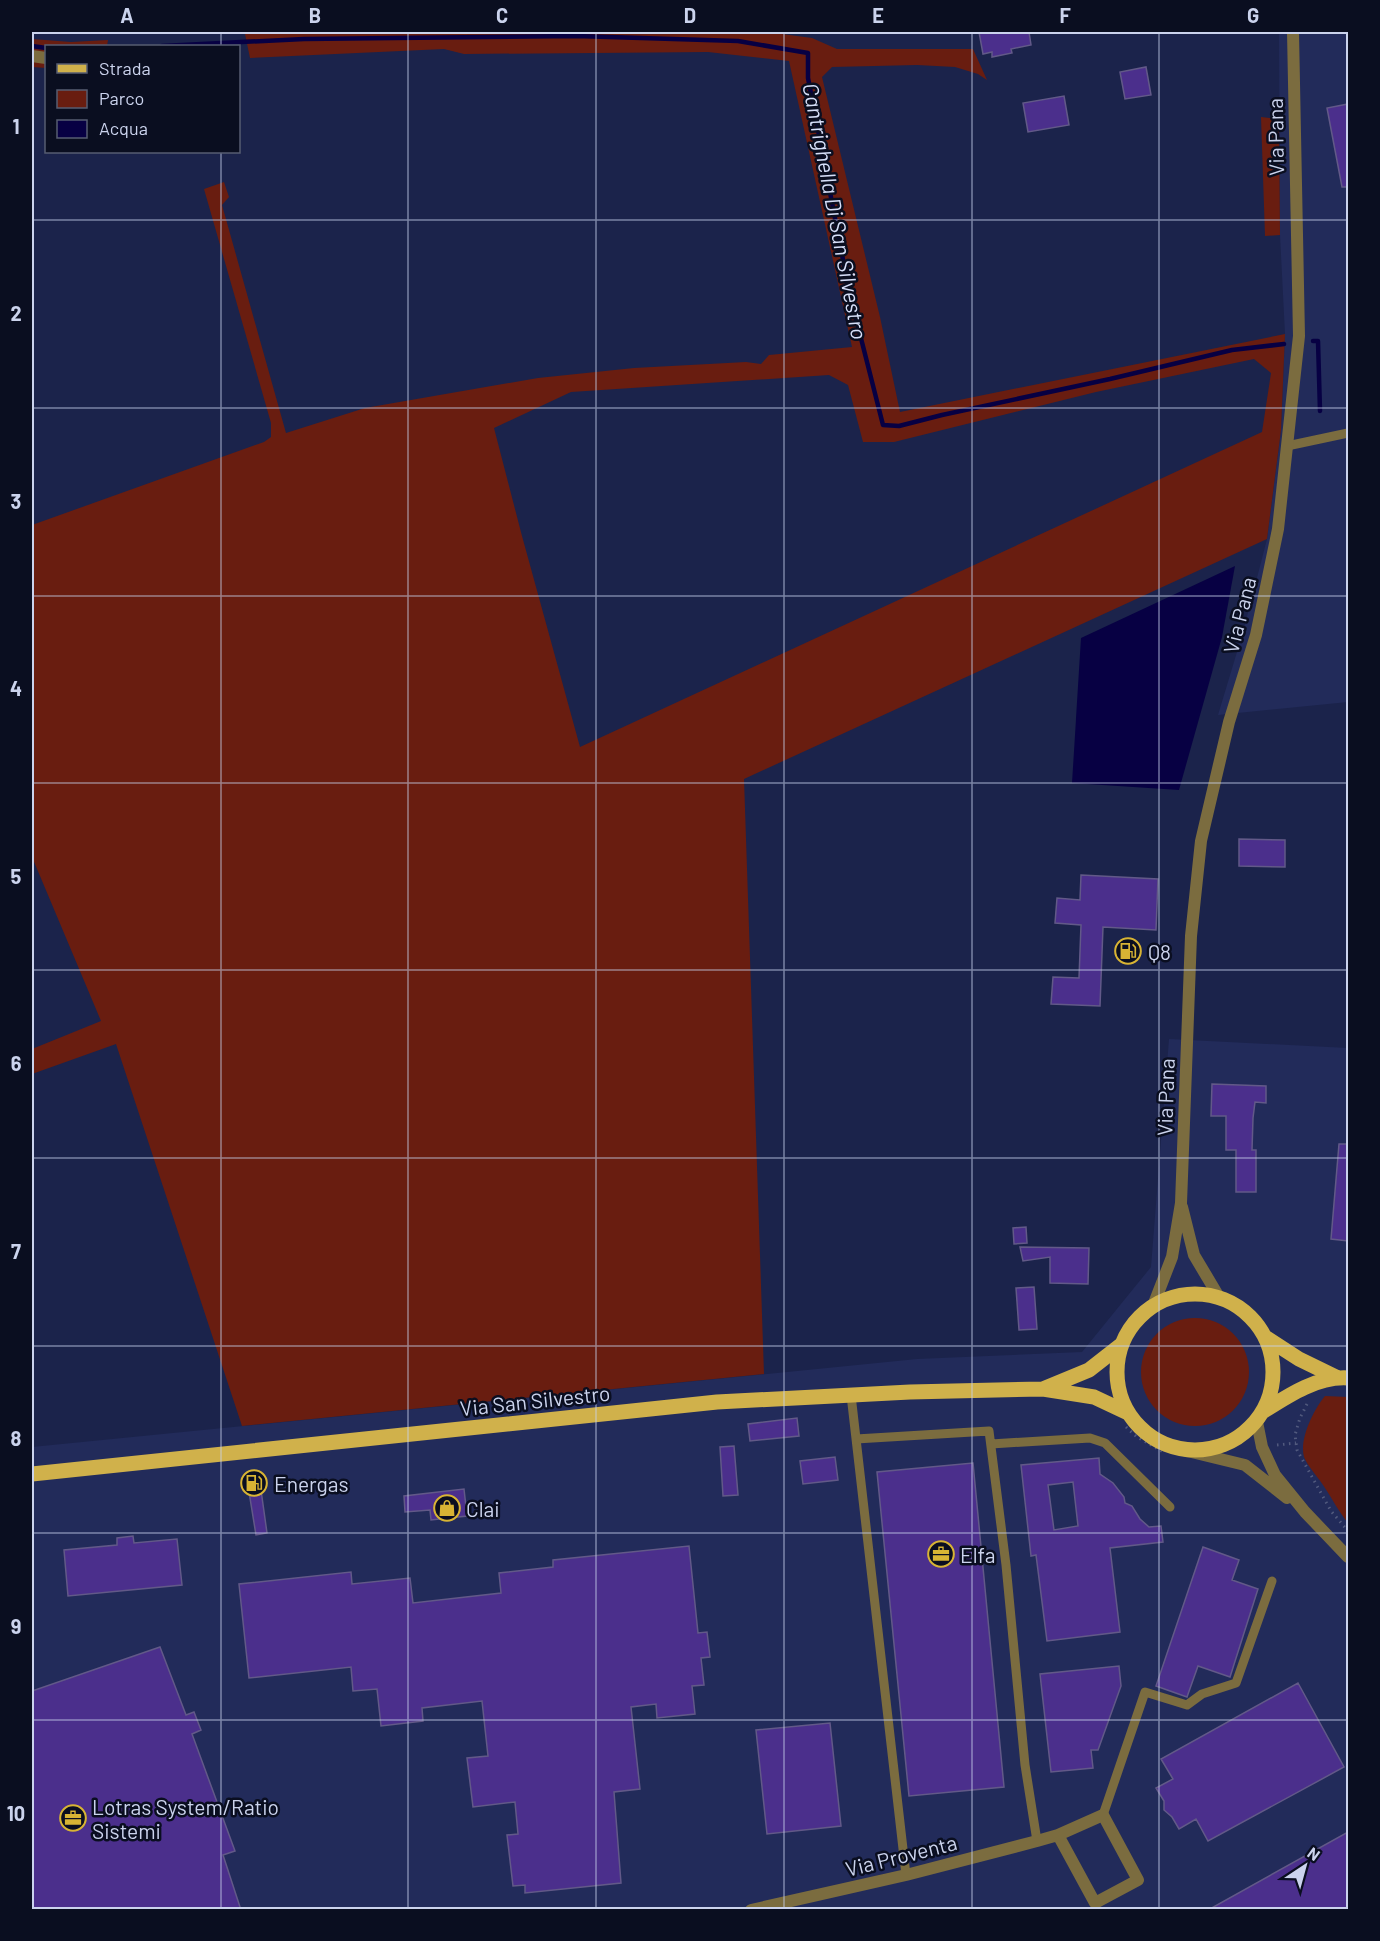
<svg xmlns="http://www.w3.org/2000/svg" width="1380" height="1941" viewBox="0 0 1380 1941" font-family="Barlow,sans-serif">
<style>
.built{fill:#222b5a}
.green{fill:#691d10;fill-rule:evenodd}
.water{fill:#070043}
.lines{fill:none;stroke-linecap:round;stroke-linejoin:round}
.stream{stroke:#070043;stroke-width:4.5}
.building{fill:#4b2f8c;stroke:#625988;stroke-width:1.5;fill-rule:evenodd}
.path{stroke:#525a7e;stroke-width:3;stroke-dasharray:1.5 4.5;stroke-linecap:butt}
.service{stroke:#7b6c3f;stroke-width:9}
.minor{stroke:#7b6c3f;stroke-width:12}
.tertiary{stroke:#7b6c3f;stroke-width:12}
.primary{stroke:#d0b14b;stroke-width:15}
.grid{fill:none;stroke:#cbd3ed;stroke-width:1.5;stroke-opacity:0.55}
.labels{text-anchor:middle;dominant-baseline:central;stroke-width:5;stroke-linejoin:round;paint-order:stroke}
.street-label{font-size:21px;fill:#cbd3ed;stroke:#0a0e20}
.poi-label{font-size:21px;fill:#cbd3ed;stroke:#0a0e20;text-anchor:start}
.water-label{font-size:22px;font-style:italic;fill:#d7dff8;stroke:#0a0e20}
.neatline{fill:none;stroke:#cbd3ed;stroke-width:2}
.grid-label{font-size:20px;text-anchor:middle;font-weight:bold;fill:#cbd3ed}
</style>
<rect width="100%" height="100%" fill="#1b234b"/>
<path class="built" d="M 1279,32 L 1348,32 L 1348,702 L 1218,715 L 1243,632 L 1267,539 L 1281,430 L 1285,334 L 1280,235 Z
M 1169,1039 L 1348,1048 L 1348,1909 L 32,1910 L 32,1447 L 917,1359 L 1082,1352 L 1151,1267 Z"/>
<path class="green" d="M 425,32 L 767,32 L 812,38 L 837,49 L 973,49 L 987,80 L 978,74 L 955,67 L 917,65 L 832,67 L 822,77 L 880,317 L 900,412 L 1285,334 L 1281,430 L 1267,539 L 744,779 L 764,1374 L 242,1426 L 116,1044 L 32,1074 L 32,1049 L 101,1021 L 32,857 L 32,525 L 264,442 L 271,437 L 271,423 L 204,189 L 224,182 L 229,197 L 222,205 L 286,433 L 365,408 L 538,378 L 634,368 L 746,362 L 761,364 L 769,355 L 852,347 L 789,61 L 708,52 L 464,54 L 444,49 L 250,58 L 245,34 ZM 1254,359 L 1271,373 L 1262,432 L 580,747 L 522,536 L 494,428 L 571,392 L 829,375 L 848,385 L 863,442 L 894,442 L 1096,392 Z
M 32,39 L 71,42 L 108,40 L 107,46 L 46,46 L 46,68 L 32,67 Z
M 1261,117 L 1279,119 L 1280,235 L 1265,236 Z
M1141 1372a54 54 0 1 1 108 0a54 54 0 1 1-108 0Z
M 1325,1396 L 1348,1397 L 1348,1523 C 1339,1512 1333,1500 1325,1488 C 1319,1478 1308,1467 1304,1457 C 1299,1439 1314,1409 1325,1396 Z"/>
<path class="water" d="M 1235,566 L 1222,637 L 1179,790 L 1072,783 L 1081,638 Z"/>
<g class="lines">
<path class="stream" d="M 32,46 L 46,48
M 162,46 L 304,39 L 576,36 L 738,41 L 808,53 L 808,78 L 849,291 L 883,425 L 899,426 L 942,415 L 1110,379 L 1232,350 L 1284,344
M 1313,341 L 1318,341 L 1320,411"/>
</g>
<path class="building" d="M 979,32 L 1029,32 L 1031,45 L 1011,49 L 1012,53 L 992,57 L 992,52 L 983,54 Z
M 1146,67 L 1151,95 L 1125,99 L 1120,72 Z
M 1064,96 L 1069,125 L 1028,132 L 1023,103 Z
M 1348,104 L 1348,187 L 1342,187 L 1327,108 Z
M 1239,839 L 1285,840 L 1285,867 L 1239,866 Z
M 1081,875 L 1158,879 L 1156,930 L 1103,927 L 1100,1006 L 1051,1004 L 1053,977 L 1079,978 L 1081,925 L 1055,923 L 1057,898 L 1080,900 Z
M 1212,1084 L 1266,1086 L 1266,1103 L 1255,1102 L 1253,1118 L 1252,1150 L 1256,1150 L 1256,1192 L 1236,1192 L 1236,1150 L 1226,1150 L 1226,1116 L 1211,1116 Z
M 1339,1144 L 1348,1144 L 1348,1241 L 1331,1239 Z
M 1026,1227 L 1027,1243 L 1014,1244 L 1013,1228 Z
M 1020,1247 L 1089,1248 L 1088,1284 L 1050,1283 L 1050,1257 L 1023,1261 Z
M 1034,1287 L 1037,1329 L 1019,1330 L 1016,1288 Z
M 797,1418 L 799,1436 L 750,1441 L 748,1424 Z
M 734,1446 L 738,1495 L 723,1496 L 720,1447 Z
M 835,1457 L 838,1480 L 803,1484 L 800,1461 Z
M 1099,1458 L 1100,1474 L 1113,1483 L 1124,1497 L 1125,1503 L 1132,1506 L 1140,1519 L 1149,1527 L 1161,1526 L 1163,1542 L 1110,1548 L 1120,1632 L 1047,1641 L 1036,1555 L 1031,1556 L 1021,1465 ZM 1073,1482 L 1078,1526 L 1054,1530 L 1048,1485 Z
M 973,1463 L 1004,1787 L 909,1796 L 877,1472 Z
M 262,1475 L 264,1490 L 261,1490 L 267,1533 L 256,1535 L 249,1492 L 246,1492 L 244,1478 Z
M 464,1489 L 467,1516 L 431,1520 L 430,1510 L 405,1512 L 404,1496 Z
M 133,1536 L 134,1543 L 177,1539 L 182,1585 L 68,1596 L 64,1550 L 117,1545 L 117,1538 Z
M 689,1546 L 698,1633 L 707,1632 L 710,1657 L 701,1658 L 704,1685 L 692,1686 L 695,1714 L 657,1718 L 656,1704 L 631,1707 L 640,1789 L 614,1792 L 621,1883 L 525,1893 L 525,1885 L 513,1886 L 507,1835 L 518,1834 L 515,1802 L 473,1807 L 467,1758 L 488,1756 L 482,1701 L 422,1708 L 423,1721 L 381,1726 L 377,1689 L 353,1691 L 351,1667 L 249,1678 L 239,1584 L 351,1572 L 352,1584 L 410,1578 L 413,1603 L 501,1593 L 499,1573 L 553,1567 L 553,1560 Z
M 1203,1547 L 1239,1560 L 1232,1580 L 1258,1589 L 1230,1677 L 1198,1666 L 1187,1697 L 1156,1686 Z
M 160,1647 L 186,1715 L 194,1712 L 201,1730 L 192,1734 L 235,1851 L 223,1855 L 241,1910 L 32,1910 L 32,1691 Z
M 1119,1666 L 1121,1686 L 1098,1750 L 1091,1750 L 1093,1768 L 1051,1772 L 1040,1674 Z
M 1298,1683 L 1344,1767 L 1208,1841 L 1196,1819 L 1179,1829 L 1172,1817 L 1164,1810 L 1164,1801 L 1156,1788 L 1173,1779 L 1161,1759 Z
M 830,1723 L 841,1826 L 767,1834 L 756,1730 Z
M 1348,1832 L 1348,1910 L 1208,1910 Z"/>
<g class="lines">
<path class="path" d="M 1307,1404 L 1300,1418 L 1295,1435 L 1297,1450 L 1331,1511 L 1348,1531
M 1126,1427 L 1137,1437 L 1165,1453
M 1277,1445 L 1296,1443"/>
<path class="service" d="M 1287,446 L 1348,433
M 851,1395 L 906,1875
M 856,1439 L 989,1431 L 1006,1565 L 1025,1765 L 1037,1841
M 991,1444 L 1090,1438 L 1105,1443 L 1170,1507
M 1103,1815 L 1145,1692 L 1187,1705 L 1202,1694 L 1236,1683 L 1272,1581"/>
<path class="minor" d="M 32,56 L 46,58
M 1257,1422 L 1262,1447 L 1275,1475 L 1305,1512 L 1348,1557
M 1179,1449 L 1245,1465 L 1287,1498
M 751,1910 L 906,1875 L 1037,1841 L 1058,1835 L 1103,1815 L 1138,1880 L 1095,1903 L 1058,1835"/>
<path class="tertiary" d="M 1182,1207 L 1194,1255 L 1219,1297
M 1153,1306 L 1172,1257 L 1181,1203 L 1191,936 L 1201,841 L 1229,722 L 1256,635 L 1278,529 L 1287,446 L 1299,336 L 1293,32"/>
<path class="primary" d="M1117 1372a78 78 0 1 1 156 0a78 78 0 1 1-156 0Z
M 1265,1337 L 1299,1359 L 1338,1378
M 1043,1389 L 1089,1370 L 1121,1345
M 1264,1411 C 1289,1395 1318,1376 1348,1378
M 32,1474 L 717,1402 L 910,1392 L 1043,1389 L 1094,1397 L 1128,1413"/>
</g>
<path class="grid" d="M 221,32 L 221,46M 408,32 L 408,1910M 596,32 L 596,1910M 784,32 L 784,1910M 972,32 L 972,1910M 1159,32 L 1159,1910M 221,152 L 221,1910M 32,220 L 1348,220M 32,408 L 1348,408M 32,596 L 1348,596M 32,783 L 1348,783M 32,970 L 1348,970M 32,1158 L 1348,1158M 32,1346 L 1348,1346M 32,1533 L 1348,1533M 32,1720 L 1348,1720"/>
<defs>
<g id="fuel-ring" transform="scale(1.35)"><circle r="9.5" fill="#0a0e20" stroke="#d8b434" stroke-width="1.5"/><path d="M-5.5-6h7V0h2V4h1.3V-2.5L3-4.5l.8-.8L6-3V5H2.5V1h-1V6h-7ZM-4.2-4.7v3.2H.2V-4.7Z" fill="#d8b434"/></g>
<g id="shop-ring" transform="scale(1.35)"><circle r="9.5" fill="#0a0e20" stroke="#d8b434" stroke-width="1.5"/><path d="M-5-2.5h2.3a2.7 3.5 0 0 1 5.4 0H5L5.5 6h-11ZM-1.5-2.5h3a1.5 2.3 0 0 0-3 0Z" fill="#d8b434"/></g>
<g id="office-ring" transform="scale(1.35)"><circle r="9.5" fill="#0a0e20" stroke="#d8b434" stroke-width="1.5"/><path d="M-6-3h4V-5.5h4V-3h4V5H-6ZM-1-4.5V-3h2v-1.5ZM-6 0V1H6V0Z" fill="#d8b434"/></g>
</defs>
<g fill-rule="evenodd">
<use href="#fuel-ring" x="1128" y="951"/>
<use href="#fuel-ring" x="254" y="1483"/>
<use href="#shop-ring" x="447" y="1508"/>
<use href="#office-ring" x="941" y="1554"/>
<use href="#office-ring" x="73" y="1818"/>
</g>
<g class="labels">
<g class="street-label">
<text transform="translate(1275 137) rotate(-91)">Via Pana</text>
<text transform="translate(1239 615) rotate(-76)">Via Pana</text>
<text transform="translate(1165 1097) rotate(-88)">Via Pana</text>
<text transform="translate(535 1400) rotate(-6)">Via San Silvestro</text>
<text transform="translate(901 1855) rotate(-14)">Via Proventa</text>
</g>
<g class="poi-label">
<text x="1148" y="951">Q8</text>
<text x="274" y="1483">Energas</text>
<text x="466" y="1508">Clai</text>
<text x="960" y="1554">Elfa</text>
<text x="92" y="1806">Lotras System/Ratio<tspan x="92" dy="24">Sistemi</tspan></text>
</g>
<g class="water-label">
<text transform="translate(836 211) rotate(79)">Cantrighella Di San Silvestro</text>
</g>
</g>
<rect width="1380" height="1941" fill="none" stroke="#0a0e20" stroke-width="66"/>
<rect x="45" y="45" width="195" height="108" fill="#0a0e20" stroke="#575d72" stroke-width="1.5"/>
<rect x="57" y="64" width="30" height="9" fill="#d0b14b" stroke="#575d72" stroke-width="1.5"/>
<text x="99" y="75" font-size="18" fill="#cbd3ed">Strada</text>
<rect x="57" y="90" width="30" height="18" fill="#691d10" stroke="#575d72" stroke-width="1.5"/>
<text x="99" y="105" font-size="18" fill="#cbd3ed">Parco</text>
<rect x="57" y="120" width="30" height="18" fill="#070043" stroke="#575d72" stroke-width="1.5"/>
<text x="99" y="135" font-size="18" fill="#cbd3ed">Acqua</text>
<g transform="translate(1305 1866) rotate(36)" stroke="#0a0e20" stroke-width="4.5" paint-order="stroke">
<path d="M0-4.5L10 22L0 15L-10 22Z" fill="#cbd3ed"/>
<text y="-9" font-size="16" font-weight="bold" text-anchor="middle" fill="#cbd3ed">N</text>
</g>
<rect x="33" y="33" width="1314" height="1875" class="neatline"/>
<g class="grid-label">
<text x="127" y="23">A</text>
<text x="315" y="23">B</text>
<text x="502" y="23">C</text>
<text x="690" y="23">D</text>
<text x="878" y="23">E</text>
<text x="1065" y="23">F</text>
<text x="1253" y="23">G</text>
<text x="16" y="134">1</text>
<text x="16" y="321">2</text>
<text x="16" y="509">3</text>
<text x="16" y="696">4</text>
<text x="16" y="884">5</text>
<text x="16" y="1071">6</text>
<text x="16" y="1259">7</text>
<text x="16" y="1446">8</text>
<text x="16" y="1634">9</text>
<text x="16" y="1821">10</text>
</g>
</svg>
